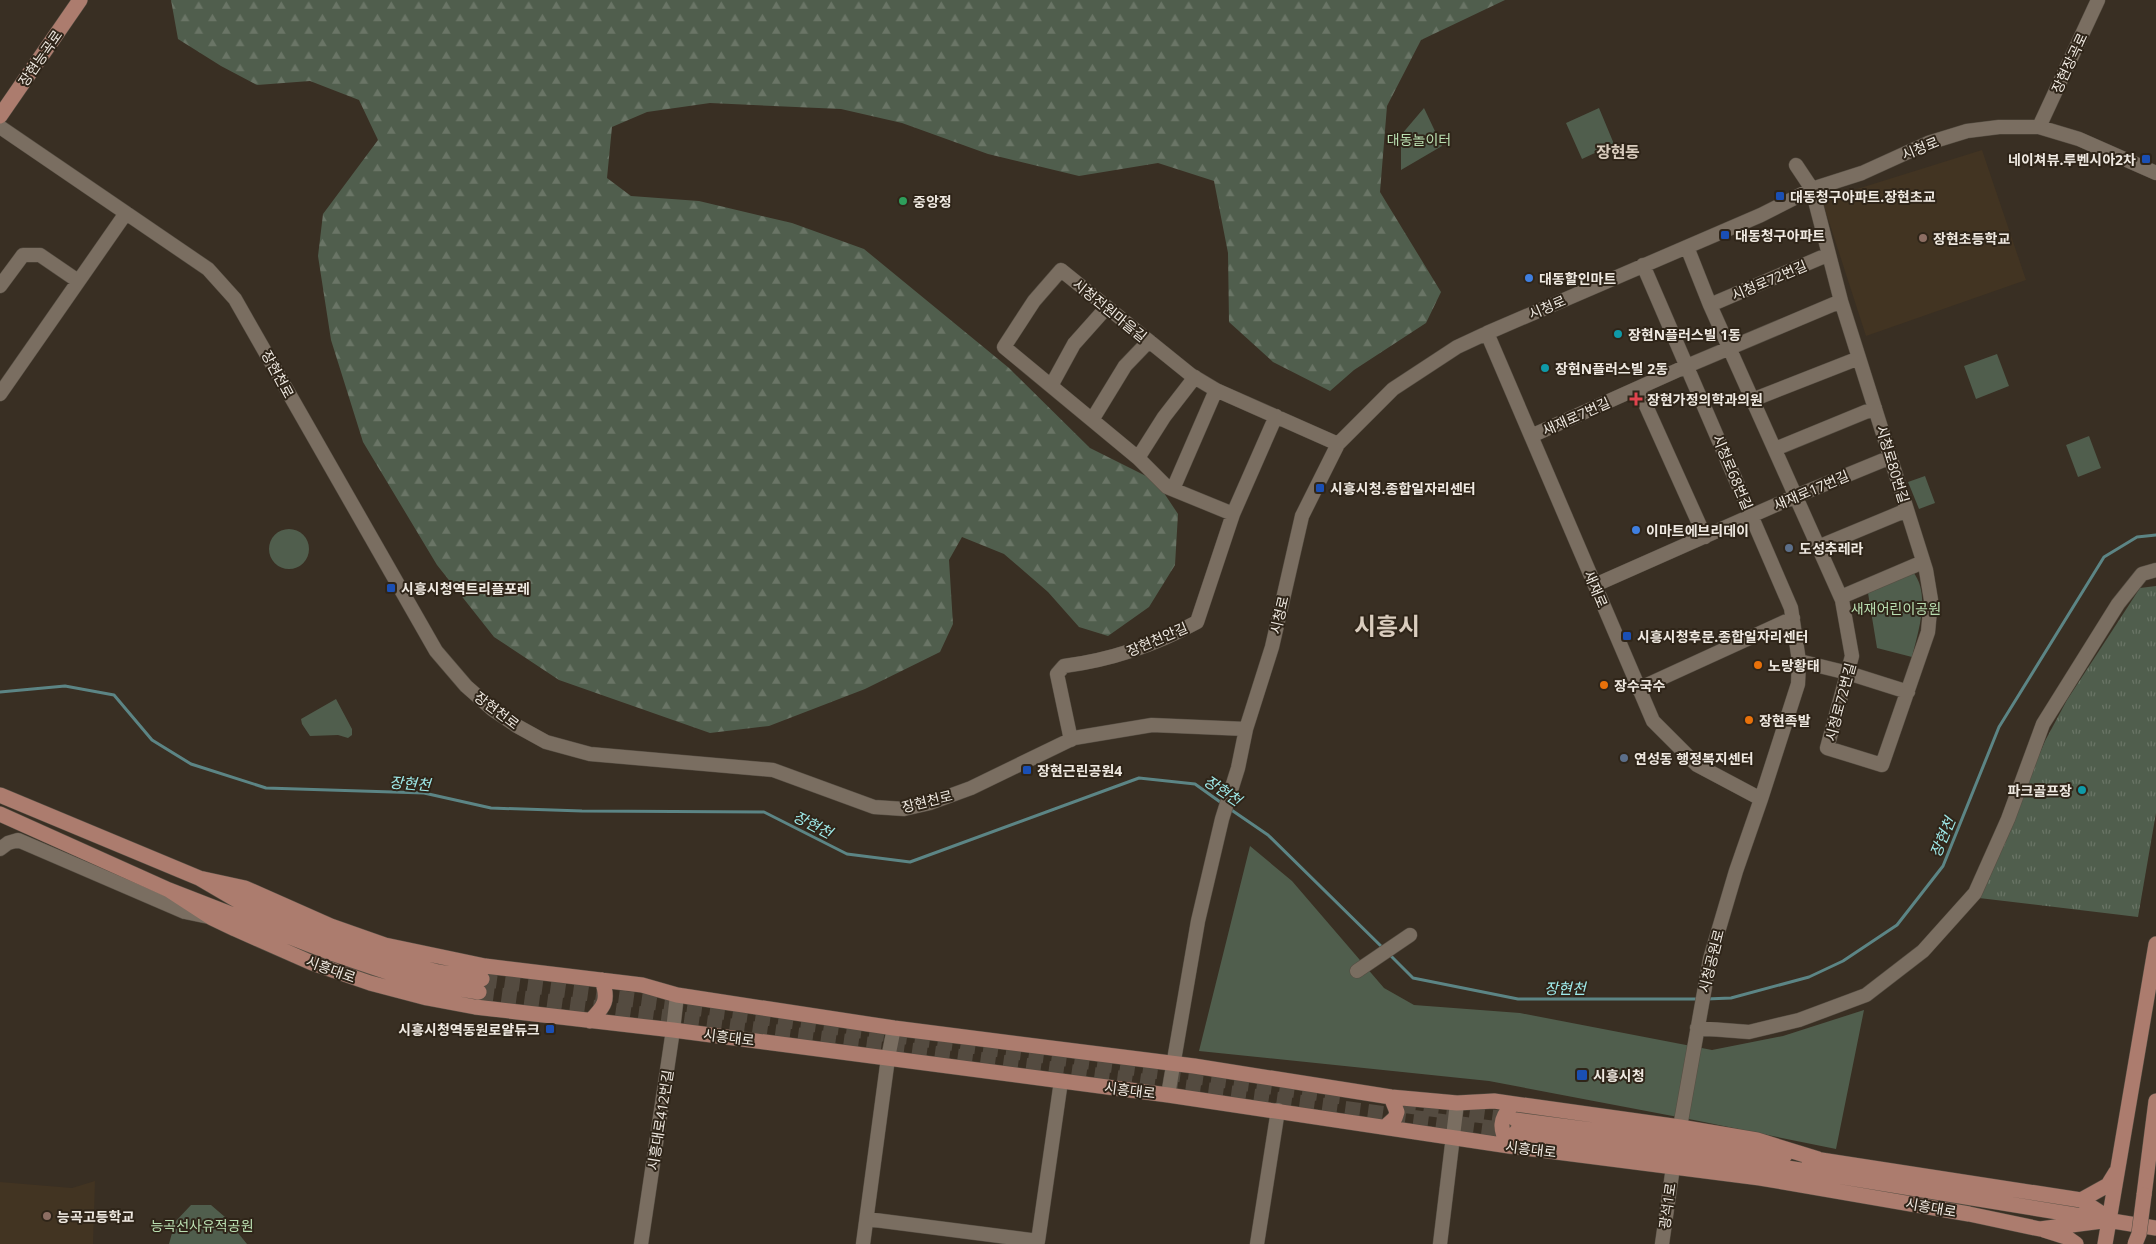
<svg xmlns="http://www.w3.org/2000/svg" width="2156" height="1244" viewBox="0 0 2156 1244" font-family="'Open Sans','Noto Sans KR',sans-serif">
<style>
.built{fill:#423422}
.grass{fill:url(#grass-tufts)}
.forest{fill:url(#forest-firs)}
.park{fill:#505e4d}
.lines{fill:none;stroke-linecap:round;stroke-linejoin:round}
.stream{stroke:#5c8585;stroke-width:3}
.major-tunnel{stroke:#544b40;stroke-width:15;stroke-dasharray:15 8;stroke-linecap:butt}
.minor-casing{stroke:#564e43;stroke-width:15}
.major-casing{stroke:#564e43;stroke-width:16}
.minor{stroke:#7a6e61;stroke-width:14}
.major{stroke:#ac7c6e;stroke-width:15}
.major-bridge-casing{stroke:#564e43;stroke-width:16;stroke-linecap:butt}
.major-bridge{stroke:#ac7c6e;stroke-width:15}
.transit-dot{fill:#1a4fb4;stroke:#2f2519;stroke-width:2}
.leisure-dot{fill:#2e9e5b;stroke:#2f2519;stroke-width:2}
.education-dot{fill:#8d6e63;stroke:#2f2519;stroke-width:2}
.shop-dot{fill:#3f7fe0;stroke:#2f2519;stroke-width:2}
.culture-dot{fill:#0f9aa8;stroke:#2f2519;stroke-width:2}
.health-dot{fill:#e0444e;stroke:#2f2519;stroke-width:2}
.service-dot{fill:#5c6f8a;stroke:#2f2519;stroke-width:2}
.food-dot{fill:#e8710a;stroke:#2f2519;stroke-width:2}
.labels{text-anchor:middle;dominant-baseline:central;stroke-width:4;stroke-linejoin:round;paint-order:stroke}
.street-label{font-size:14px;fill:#efe9e1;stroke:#2f2519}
.park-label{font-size:14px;fill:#badfb1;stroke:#2f2519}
.poi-label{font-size:14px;font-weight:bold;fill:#efe9e1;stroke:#2f2519;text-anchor:start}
.water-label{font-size:15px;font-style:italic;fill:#9febeb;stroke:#2f2519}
.quarter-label{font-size:16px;font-weight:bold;fill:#dacdbe;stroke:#2f2519}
.town-label{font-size:24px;font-weight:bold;fill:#dacdbe;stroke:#2f2519}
</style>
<defs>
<pattern id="grass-tufts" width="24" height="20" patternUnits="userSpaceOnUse" patternTransform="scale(1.25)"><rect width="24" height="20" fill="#505e4d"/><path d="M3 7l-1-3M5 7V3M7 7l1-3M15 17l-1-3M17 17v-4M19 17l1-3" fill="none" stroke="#6a7566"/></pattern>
<pattern id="forest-firs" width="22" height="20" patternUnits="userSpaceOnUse" patternTransform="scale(1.25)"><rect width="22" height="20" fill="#505e4d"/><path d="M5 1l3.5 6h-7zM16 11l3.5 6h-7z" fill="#6a7566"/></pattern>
</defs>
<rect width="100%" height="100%" fill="#392f23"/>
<path class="built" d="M 1982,150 L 2026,280 L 1866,336 L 1822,200 Z
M 95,1181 L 93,1244 L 0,1244 L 0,1182 L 72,1188 Z"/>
<path class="grass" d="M 2156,586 L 2156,813 L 2138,917 L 1979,898 L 2045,741 L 2067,700 L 2140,588 Z"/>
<path class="forest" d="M 171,0 L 1505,0 L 1421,40 L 1387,106 L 1380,192 L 1441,292 L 1426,323 L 1354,370 L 1330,391 L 1273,362 L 1229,322 L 1228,253 L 1214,181 L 1158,163 L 1079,176 L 988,154 L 902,123 L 841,109 L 710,103 L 647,112 L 612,127 L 607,178 L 631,196 L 699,201 L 792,223 L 864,249 L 1009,368 L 1090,448 L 1156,481 L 1178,514 L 1175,565 L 1149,607 L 1108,636 L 1079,627 L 1048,592 L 1004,554 L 962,537 L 949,560 L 953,624 L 940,652 L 865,689 L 769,726 L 710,733 L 559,680 L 494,637 L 437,565 L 363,442 L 331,340 L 318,256 L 323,214 L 378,140 L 359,100 L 310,81 L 257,85 L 221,66 L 178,39 Z"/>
<path class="park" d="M 1424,108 L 1442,146 L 1401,170 L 1401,135 Z
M 1599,108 L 1614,144 L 1582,159 L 1566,123 Z
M 1997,354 L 2009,386 L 1976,399 L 1964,366 Z
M 2089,436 L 2101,468 L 2078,477 L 2066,445 Z
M 1925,476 L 1935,503 L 1919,509 L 1908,482 Z
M269 549a20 20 0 1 1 40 0a20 20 0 1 1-40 0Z
M 1913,572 C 1931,594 1918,632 1912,657 L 1877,648 L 1868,593 Z
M 336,699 L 352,729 L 352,735 L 348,738 L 338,735 L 310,736 L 302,724 L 301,719 Z
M 1250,846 L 1292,881 L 1384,988 L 1414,1005 L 1520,1013 L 1712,1050 L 1783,1036 L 1864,1010 L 1836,1149 L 1699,1121 L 1489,1081 L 1199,1051 Z
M 191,1205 L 211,1205 L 225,1217 L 247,1244 L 169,1244 L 175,1222 Z"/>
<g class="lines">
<path class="stream" d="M 0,692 L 65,686 L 114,695 L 152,740 L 191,764 L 266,788 L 424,793 L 491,808 L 582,811 L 764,812 L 847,854 L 910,862 L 1139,778 L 1195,784 L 1223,804
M 1230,809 L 1268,835 L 1384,949
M 1389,954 L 1413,978 L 1518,999 L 1700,999
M 1706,999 L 1731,998 L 1809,977 L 1843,961 L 1897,925 L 1943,866 L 1999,727 L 2104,557 L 2137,537 L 2156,535"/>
<path class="major-tunnel" d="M 482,979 L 1344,1097
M 479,992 L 1514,1131
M 1401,1105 L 1515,1120"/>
<g class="minor-casing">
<path id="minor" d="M 0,127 L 208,269 L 235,299 L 436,651 L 466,686 L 492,709 L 517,726 L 546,742 L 590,754 L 773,770 L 874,807 L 904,809 L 930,803 L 971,788 L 1074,738 L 1152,725 L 1246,729
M 2039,127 L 2098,0
M 1687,247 L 1710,305 L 1842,600 L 1852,656 L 1827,748 L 1882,765 L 1928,632 L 1931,600 L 1926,570 L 1841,301 L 1812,189 L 1796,165
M 1643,265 L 1791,608 L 1799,661 L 1798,684 L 1761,799 L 1736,871 L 1710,959 L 1680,1127
M 0,286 L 23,255 L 40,255 L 78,281
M 1710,305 L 1827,255
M 1487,333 L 1653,721 L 1697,765 L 1761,799
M 1051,386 L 1074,344 L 1107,307
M 1638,388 L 1705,537
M 0,394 L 126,213
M 1752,400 L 1859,358
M 1092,420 L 1125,366 L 1149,341
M 1531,436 L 1687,366 L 1841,301
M 1775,449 L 1875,408
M 1138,458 L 1164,417 L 1195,377
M 1173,489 L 1216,390
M 1233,514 L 1167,487 L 1138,458 L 1004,347 L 1034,301 L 1061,270 L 1191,375 L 1216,390 L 1338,444
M 1818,547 L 1907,510
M 1595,585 L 1796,496 L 1891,457
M 1841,597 L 1923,562
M 1799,661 L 1848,673 L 1908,692
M 1638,689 L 1793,618
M 1071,740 L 1057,674 L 1064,666 C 1111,660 1155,645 1197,622 L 1233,514 L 1276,416
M 0,849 L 8,843 L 18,840 L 185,912 L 209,917
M 1357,971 L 1410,935
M 1697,1028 L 1749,1032 L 1799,1020 L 1866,995 L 1923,951 L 1975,893 L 2008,819 L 2043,724 L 2118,604 L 2142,574 L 2156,570
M 1168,1095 L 1198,921 L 1222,819 L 1238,768 L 1246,729 L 1272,647 L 1302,516 L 1338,444 L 1393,389 L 1457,347 L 1487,333 L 1761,215 L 1812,189 L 1862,173 L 1928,143 L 1967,131 L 1999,127 L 2039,127 L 2079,139 L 2156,173
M 867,1219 L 1038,1241 L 1061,1081
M 641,1244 L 673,1030 L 677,995
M 863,1244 L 888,1058 L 894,1028
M 1257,1244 L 1278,1110
M 1440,1244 L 1457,1103
M 1662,1244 L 1673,1167"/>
</g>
<g class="major-casing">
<path id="major" d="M 0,116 L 80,0
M 0,795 L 199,878 L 240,902 L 339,942 L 397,961 L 438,972 L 482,979
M 0,814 L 169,890 L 334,954 L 393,974 L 435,985 L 479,992
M 199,878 L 245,888 L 331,926 L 385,945 L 485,966 L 642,985 L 677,995 L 894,1028 L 1194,1066 L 1391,1097 L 1457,1103 L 1494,1101 L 1680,1127 L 1757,1140 L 1818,1159
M 169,890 L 212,918 L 235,929 L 312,963 L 370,983 L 427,998 L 475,1007 L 673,1030 L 1168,1095 L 1509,1146 L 1760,1178 L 1969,1214 L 2040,1229 L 2110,1220
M 590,1021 C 605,1006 609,1000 602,980
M 1516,1120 L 1785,1155
M 1385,1127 L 1395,1118 L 1397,1112 L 1391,1097
M 1516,1132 L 1757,1163 L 2156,1228
M 1509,1146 C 1499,1129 1499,1119 1513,1104
M 1808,1158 L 2081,1200 L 2107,1217
M 2144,1195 L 2156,1101
M 2081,1200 L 2108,1185 L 2116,1172
M 2044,1230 L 2066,1237 L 2076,1244
M 2105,1244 L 2156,944"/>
</g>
<use href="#minor" class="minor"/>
<use href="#major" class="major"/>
<g class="major-bridge-casing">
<path id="major-bridge" d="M 2135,1244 L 2139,1234 L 2144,1195"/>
</g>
<use href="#major-bridge" class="major-bridge"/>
</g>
<g class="transit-dot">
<rect x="2141" y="154" width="10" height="10" rx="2.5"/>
<rect x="1775" y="191" width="10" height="10" rx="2.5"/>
<rect x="1720" y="230" width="10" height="10" rx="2.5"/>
<rect x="1315" y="483" width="10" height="10" rx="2.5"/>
<rect x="386" y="583" width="10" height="10" rx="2.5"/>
<rect x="1622" y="631" width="10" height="10" rx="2.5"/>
<rect x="1022" y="765" width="10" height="10" rx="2.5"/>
<rect x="545" y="1024" width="10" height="10" rx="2.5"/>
<rect x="1576" y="1069" width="12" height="12" rx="2.5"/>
</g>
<circle class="leisure-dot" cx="903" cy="201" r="5"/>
<g class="education-dot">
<circle cx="1923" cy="238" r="5"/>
<circle cx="47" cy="1216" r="5"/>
</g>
<g class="shop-dot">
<circle cx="1529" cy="278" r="5"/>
<circle cx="1636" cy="530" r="5"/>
</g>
<g class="culture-dot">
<circle cx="1618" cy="334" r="5"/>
<circle cx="1545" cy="368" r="5"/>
<circle cx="2082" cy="790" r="5"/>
</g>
<path class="health-dot" d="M1633.5 391.5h5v5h5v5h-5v5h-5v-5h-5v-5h5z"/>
<g class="service-dot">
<circle cx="1789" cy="548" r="5"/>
<circle cx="1624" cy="758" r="5"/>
</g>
<g class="food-dot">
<circle cx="1758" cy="665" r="5"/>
<circle cx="1604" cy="685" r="5"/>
<circle cx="1749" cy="720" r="5"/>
</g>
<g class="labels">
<g class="street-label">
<text transform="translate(40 58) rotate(-55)">장현능곡로</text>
<text transform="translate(2069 63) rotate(-65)">장현장곡로</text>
<text transform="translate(1920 148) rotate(-22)">시청로</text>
<text transform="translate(1769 280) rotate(-23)">시청로72번길</text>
<text transform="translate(1547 307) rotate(-23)">시청로</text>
<text transform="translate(1110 310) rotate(39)">시청전원마을길</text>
<text transform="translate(278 374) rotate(62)">장현천로</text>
<text transform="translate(1576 416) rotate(-24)">새재로7번길</text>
<text transform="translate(1893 464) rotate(73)">시청로80번길</text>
<text transform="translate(1733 472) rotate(67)">시청로68번길</text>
<text transform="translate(1811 490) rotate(-23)">새재로17번길</text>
<text transform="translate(1596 589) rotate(67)">새재로</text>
<text transform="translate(1279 615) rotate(-77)">시청로</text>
<text transform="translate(1157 639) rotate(-23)">장현천안길</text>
<text transform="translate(1840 702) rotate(-75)">시청로72번길</text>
<text transform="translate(497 710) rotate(37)">장현천로</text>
<text transform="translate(927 801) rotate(-14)">장현천로</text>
<text transform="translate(1711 961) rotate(-76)">시청공원로</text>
<text transform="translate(331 969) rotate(20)">시흥대로</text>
<text transform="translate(729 1037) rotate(7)">시흥대로</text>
<text transform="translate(1130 1090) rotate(7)">시흥대로</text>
<text transform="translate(660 1120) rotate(-81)">시흥대로412번길</text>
<text transform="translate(1531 1149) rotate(7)">시흥대로</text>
<text transform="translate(1667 1206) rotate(-82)">광석1로</text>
<text transform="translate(1931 1207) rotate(10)">시흥대로</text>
</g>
<g class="park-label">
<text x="1419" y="139">대동놀이터</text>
<text x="1896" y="608">새재어린이공원</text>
<text x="202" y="1225">능곡선사유적공원</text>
</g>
<g class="poi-label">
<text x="2136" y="159" text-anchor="end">네이쳐뷰.루벤시아2차</text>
<text x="1790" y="196">대동청구아파트.장현초교</text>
<text x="913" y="201">중앙정</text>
<text x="1735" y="235">대동청구아파트</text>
<text x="1933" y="238">장현초등학교</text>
<text x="1539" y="278">대동할인마트</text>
<text x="1628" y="334">장현N플러스빌 1동</text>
<text x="1555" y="368">장현N플러스빌 2동</text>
<text x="1647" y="399">장현가정의학과의원</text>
<text x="1330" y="488">시흥시청.종합일자리센터</text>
<text x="1646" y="530">이마트에브리데이</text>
<text x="1799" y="548">도성추레라</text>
<text x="401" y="588">시흥시청역트리플포레</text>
<text x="1637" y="636">시흥시청후문.종합일자리센터</text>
<text x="1768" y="665">노랑황태</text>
<text x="1614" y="685">장수국수</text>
<text x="1759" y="720">장현족발</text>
<text x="1634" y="758">연성동 행정복지센터</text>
<text x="1037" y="770">장현근린공원4</text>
<text x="2072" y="790" text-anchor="end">파크골프장</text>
<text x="540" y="1029" text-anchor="end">시흥시청역동원로얄듀크</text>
<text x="1593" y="1075">시흥시청</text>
<text x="57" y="1216">능곡고등학교</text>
</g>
<g class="water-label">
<text transform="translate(410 783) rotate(4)">장현천</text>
<text transform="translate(1223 790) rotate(34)">장현천</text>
<text transform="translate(813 824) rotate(27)">장현천</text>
<text transform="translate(1942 837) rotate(-67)">장현천</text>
<text x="1565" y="988">장현천</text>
</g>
<g class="quarter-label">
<text x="1618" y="152">장현동</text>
</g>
<g class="town-label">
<text x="1387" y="625">시흥시</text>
</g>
</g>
</svg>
